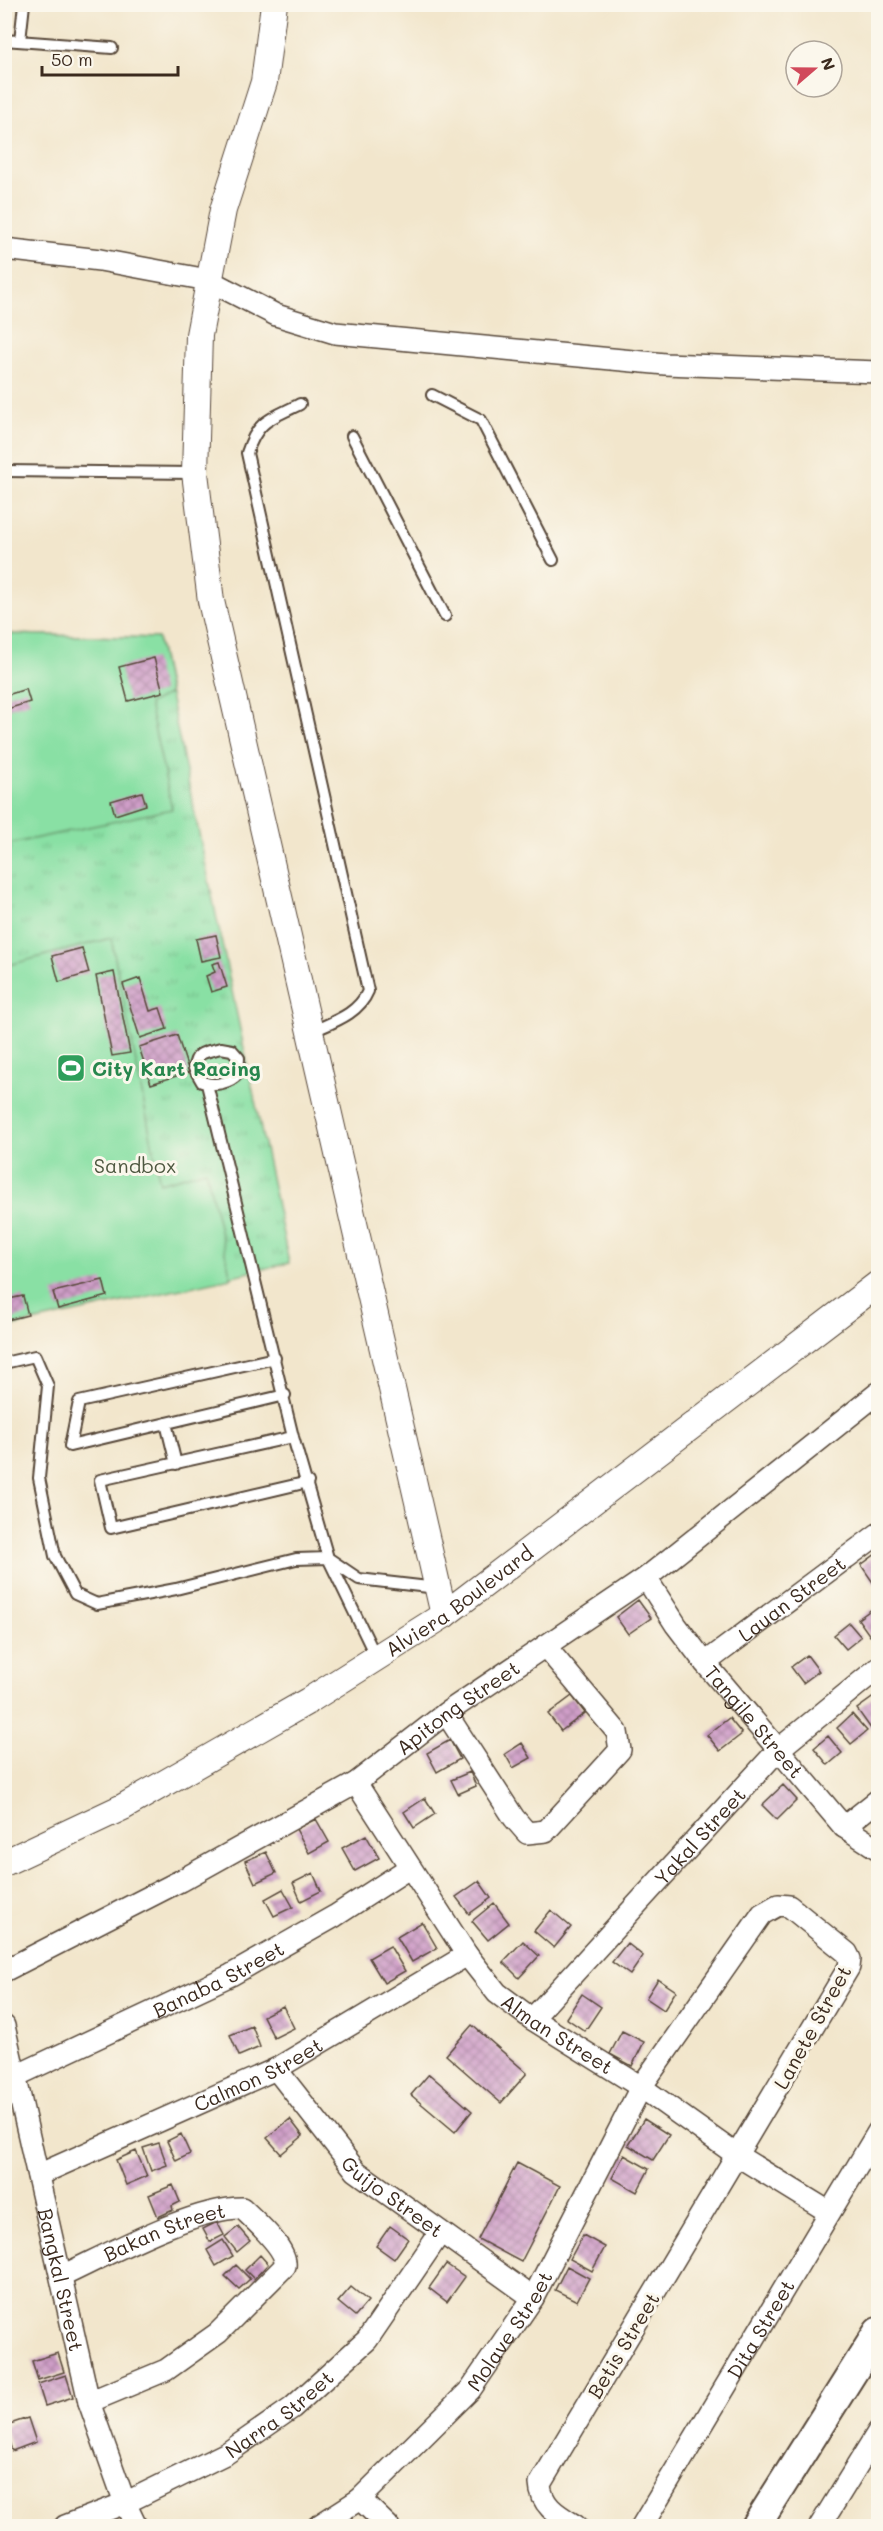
<svg xmlns="http://www.w3.org/2000/svg" width="883" height="2531" viewBox="0 0 883 2531" font-family="Mali,sans-serif">
<style>
.grass{fill:url(#grass-tufts);stroke:#628561;stroke-width:1.5}
.pitch{fill:#89e0a4;stroke:#628561;stroke-width:1.5}
.building{fill:url(#building-cross-hatch)}
.lines{fill:none;stroke-linecap:round;stroke-linejoin:round}
.service-casing{stroke:#564638;stroke-width:14}
.minor-casing{stroke:#564638;stroke-width:24}
.tertiary-casing{stroke:#564638;stroke-width:28}
.secondary-casing{stroke:#564638;stroke-width:32}
.service{stroke:#fff;stroke-width:10}
.minor{stroke:#fff;stroke-width:21}
.tertiary{stroke:#fff;stroke-width:26}
.secondary{stroke:#fff;stroke-width:28}
.labels{text-anchor:middle;dominant-baseline:central;stroke-width:6;stroke-linejoin:round;paint-order:stroke}
.leisure-label{font-size:20px;font-weight:bold;fill:#27864d;stroke:#fbf7ec;text-anchor:start}
.park-label{font-size:20px;fill:#4e5840;stroke:#fbf7ec}
.street-label{font-size:20px;fill:#3b2a1e;stroke:#fbf7ec}
</style>
<defs>
<pattern id="grass-tufts" width="24" height="20" patternUnits="userSpaceOnUse" patternTransform="scale(1.5)"><rect width="24" height="20" fill="#89e0a4"/><path d="M3 7l-1-3M5 7V3M7 7l1-3M15 17l-1-3M17 17v-4M19 17l1-3" fill="none" stroke="#77c08d"/></pattern>
<pattern id="building-cross-hatch" width="8" height="8" patternUnits="userSpaceOnUse" patternTransform="scale(1.5)"><rect width="8" height="8" fill="#cf9ec8"/><path d="M0 0l8 8M0 8l8-8" fill="none" stroke="#a981a2"/></pattern>
</defs>
<rect width="100%" height="100%" fill="#fbf7ec"/>
<filter id="ink" filterUnits="userSpaceOnUse"><feTurbulence type="fractalNoise" baseFrequency=".0167" numOctaves="2"/><feDisplacementMap in="SourceGraphic" scale="12" xChannelSelector="R" yChannelSelector="G"/><feConvolveMatrix kernelMatrix="1 2 1 2 8 2 1 2 1" color-interpolation-filters="sRGB"/></filter>
<filter id="wash" filterUnits="userSpaceOnUse"><feTurbulence type="fractalNoise" baseFrequency=".008" numOctaves="4" result="noise"/><feDisplacementMap in="SourceGraphic" scale="24" xChannelSelector="R" yChannelSelector="G"/><feGaussianBlur stdDeviation="1.35" result="paint"/><feColorMatrix in="noise" values="0 0 0 0 0 0 0 0 0 0 0 0 0 0 0 0 0 1.4 0 .05"/><feComposite in="paint" operator="in"/></filter>
<g filter="url(#wash)">
<rect width="100%" height="100%" fill="#f2e6cc"/>
<path class="grass" d="M 5,634 L 158,638 L 289,1263 L 5,1328 Z"/>
<path class="pitch" d="M 5,634 L 158,638 L 169,694 L 149,704 L 172,809 L 5,845 Z
M 111,938 L 160,1183 L 206,1170 L 231,1278 L 5,1328 L 5,966 Z"/>
<g id="blocks">
<path class="building" d="M 154,658 L 163,692 L 128,701 L 119,667 Z
M 26,689 L 30,702 L 4,710 L 4,696 Z
M 142,792 L 146,805 L 115,815 L 111,801 Z
M 216,935 L 221,957 L 201,961 L 196,939 Z
M 82,948 L 89,973 L 59,982 L 52,956 Z
M 219,962 L 227,987 L 211,992 L 206,976 L 215,972 L 212,964 Z
M 114,972 L 130,1053 L 112,1056 L 96,976 Z
M 140,978 L 150,1011 L 160,1008 L 167,1029 L 140,1038 L 123,984 Z
M 177,1035 L 189,1072 L 151,1084 L 139,1047 Z
M 103,1280 L 107,1296 L 58,1309 L 53,1292 Z
M 23,1296 L 28,1315 L 7,1320 L 4,1300 Z
M 876,1554 L 878,1581 L 874,1584 L 861,1565 Z
M 638,1600 L 651,1618 L 628,1634 L 616,1617 Z
M 872,1609 L 878,1619 L 878,1629 L 870,1636 L 858,1619 Z
M 849,1623 L 861,1637 L 846,1649 L 834,1635 Z
M 807,1655 L 819,1671 L 803,1683 L 791,1667 Z
M 572,1696 L 585,1713 L 561,1731 L 548,1714 Z
M 875,1696 L 878,1700 L 878,1730 L 874,1733 L 857,1709 Z
M 852,1714 L 867,1731 L 851,1744 L 837,1728 Z
M 729,1718 L 742,1734 L 720,1751 L 707,1735 Z
M 828,1736 L 842,1753 L 828,1765 L 814,1748 Z
M 450,1740 L 460,1759 L 437,1772 L 427,1753 Z
M 522,1743 L 531,1758 L 513,1768 L 505,1754 Z
M 470,1772 L 476,1786 L 458,1794 L 451,1780 Z
M 783,1785 L 797,1800 L 777,1820 L 762,1805 Z
M 425,1798 L 435,1814 L 414,1828 L 404,1812 Z
M 316,1819 L 329,1842 L 309,1853 L 296,1829 Z
M 366,1835 L 379,1858 L 355,1871 L 342,1848 Z
M 266,1852 L 276,1873 L 255,1883 L 245,1861 Z
M 313,1873 L 321,1891 L 301,1901 L 293,1883 Z
M 479,1881 L 491,1898 L 469,1914 L 456,1897 Z
M 283,1889 L 293,1907 L 274,1916 L 265,1899 Z
M 494,1903 L 509,1923 L 488,1940 L 472,1921 Z
M 551,1910 L 571,1927 L 554,1948 L 534,1931 Z
M 422,1922 L 437,1948 L 412,1962 L 397,1937 Z
M 523,1941 L 539,1956 L 519,1978 L 503,1962 Z
M 627,1943 L 643,1956 L 630,1975 L 612,1962 Z
M 390,1946 L 405,1971 L 384,1983 L 369,1958 Z
M 658,1979 L 676,1991 L 664,2010 L 646,1998 Z
M 582,1994 L 601,2007 L 585,2031 L 566,2018 Z
M 283,2006 L 294,2028 L 274,2038 L 263,2016 Z
M 472,2025 L 527,2073 L 501,2103 L 446,2055 Z
M 252,2026 L 260,2047 L 239,2056 L 230,2035 Z
M 622,2031 L 644,2042 L 632,2066 L 610,2054 Z
M 429,2074 L 472,2111 L 455,2132 L 411,2095 Z
M 290,2119 L 303,2136 L 281,2154 L 267,2138 Z
M 644,2119 L 669,2135 L 653,2160 L 628,2145 Z
M 181,2134 L 190,2154 L 176,2161 L 167,2141 Z
M 159,2143 L 167,2165 L 151,2171 L 143,2148 Z
M 136,2151 L 147,2176 L 126,2185 L 116,2160 Z
M 624,2155 L 649,2169 L 637,2192 L 612,2178 Z
M 517,2163 L 560,2186 L 521,2262 L 478,2239 Z
M 173,2185 L 180,2202 L 172,2206 L 173,2210 L 158,2217 L 149,2195 Z
M 217,2222 L 224,2235 L 210,2242 L 203,2229 Z
M 390,2226 L 408,2239 L 394,2259 L 376,2246 Z
M 238,2227 L 250,2241 L 237,2252 L 225,2237 Z
M 583,2235 L 605,2247 L 592,2271 L 570,2259 Z
M 223,2240 L 233,2256 L 216,2266 L 207,2250 Z
M 260,2255 L 268,2264 L 254,2279 L 245,2270 Z
M 446,2264 L 465,2277 L 447,2302 L 429,2288 Z
M 236,2265 L 250,2279 L 239,2289 L 225,2276 Z
M 567,2266 L 589,2278 L 577,2301 L 555,2290 Z
M 351,2287 L 368,2301 L 355,2316 L 338,2302 Z
M 58,2353 L 64,2372 L 38,2380 L 32,2361 Z
M 66,2375 L 73,2397 L 45,2406 L 38,2384 Z
M 28,2418 L 36,2442 L 12,2451 L 4,2426 Z
M 4,2505 L 5,2505 L 12,2526 L 4,2526 Z"/>
</g>
</g>
<g filter="url(#ink)">
<use href="#blocks" fill-opacity="0" stroke="#564638" stroke-width="1.5"/>
<g class="lines">
<g class="service-casing">
<path id="service" d="M 4,40 L 112,48
M 20,41 L 24,4
M 432,395 L 481,420 L 553,560
M 300,404 C 271,419 258,419 247,453 L 368,991 C 358,1015 332,1022 309,1033
M 352,436 L 445,616
M 4,471 L 195,473
M 221,1048 L 232,1050 L 239,1058 L 238,1074 C 230,1084 214,1086 202,1082 L 194,1068 C 195,1051 207,1052 221,1048 Z
M 207,1084 L 293,1437 L 328,1558 L 376,1657
M 275,1358 L 79,1402 L 70,1446 L 285,1395
M 4,1363 L 35,1356 L 48,1386 L 39,1478 L 55,1556 L 75,1594 L 97,1604 L 176,1589 L 296,1559 L 328,1558 L 359,1579 L 437,1588
M 166,1423 L 176,1464
M 293,1437 L 100,1480 L 111,1528 L 308,1482"/>
</g>
<g class="minor-casing">
<g id="minor">
<path d="M 4,249 L 100,260 L 208,280 L 276,315 L 335,333 L 665,364 L 878,372"/>
<path id="s1" d="M 646,1578 L 676,1625 L 705,1663 L 844,1827 L 878,1849"/>
<path id="s2" d="M 705,1663 L 878,1534"/>
<path d="M 446,1713 L 514,1818 L 527,1833 L 546,1831 L 620,1750 L 617,1732 L 545,1646"/>
<path id="s3" d="M 356,1783 L 467,1955 L 497,1993 L 532,2019 L 641,2087 L 738,2156 L 829,2212"/>
<path d="M 844,1827 L 878,1800"/>
<path id="s4" d="M 4,1971 L 180,1881 L 356,1783 L 446,1713 L 646,1578 L 878,1393"/>
<path id="s5" d="M 532,2019 L 779,1749 L 878,1668"/>
<path id="s6" d="M 4,2026 L 89,2402 L 125,2503 L 136,2526"/>
<path id="s7" d="M 276,2069 L 356,2171 L 533,2298"/>
<path id="s8" d="M 18,2075 L 231,1975 L 335,1916 L 409,1868"/>
<path id="s9" d="M 38,2175 L 276,2069 L 467,1955"/>
<path id="s10" d="M 62,2276 C 109,2254 192,2208 242,2208 C 254,2220 288,2249 285,2266 L 218,2333 L 166,2370 L 89,2402"/>
<path d="M 360,2499 L 388,2526"/>
<path id="s11" d="M 65,2526 L 125,2503 L 227,2453 L 292,2408 L 367,2340 L 440,2233"/>
<path id="s12" d="M 318,2526 L 360,2499 L 470,2390 L 533,2298 L 641,2087 L 762,1914 L 778,1905 L 789,1906 L 847,1953 L 850,1959 L 849,1967 L 540,2484 C 541,2506 558,2515 576,2526"/>
<path id="s13" d="M 642,2526 L 878,2132"/>
<path d="M 820,2526 L 878,2432"/>
</g>
</g>
<g class="tertiary-casing">
<g id="tertiary">
<path d="M 274,4 L 264,82 L 223,210 L 199,335 L 195,473 L 211,601 L 444,1615"/>
<path id="s14" d="M 4,1863 L 123,1807 L 308,1701 L 444,1615 L 878,1284"/>
</g>
</g>
<g class="secondary-casing">
<path id="secondary" d="M 756,2526 L 878,2332"/>
</g>
<use href="#service" class="service"/>
<use href="#minor" class="minor"/>
<use href="#tertiary" class="tertiary"/>
<use href="#secondary" class="secondary"/>
</g>
</g>
<defs>
<g id="stadium-square" transform="scale(1.5)"><rect x="-9" y="-9" width="18" height="18" rx="4" fill="#2e9e5b" stroke="#fbf7ec"/><path d="M0-5a6.5 5 0 1 0 0 10a6.5 5 0 1 0 0-10ZM-3.5-1.8h7v3.6h-7Z" fill="#fff"/></g>
</defs>
<g fill-rule="evenodd">
<use href="#stadium-square" x="71" y="1068"/>
</g>
<g class="labels">
<g class="leisure-label">
<text x="92" y="1068">City Kart Racing</text>
</g>
<g class="park-label">
<text x="135" y="1165">Sandbox</text>
</g>
<g class="street-label">
<text stroke="none"><textPath href="#s2" startOffset="108">Lauan Street</textPath></text>
<text stroke="none"><textPath href="#s14" startOffset="526">Alviera Boulevard</textPath></text>
<text stroke="none"><textPath href="#s4" startOffset="526">Apitong Street</textPath></text>
<text stroke="none"><textPath href="#s1" startOffset="180">Tangile Street</textPath></text>
<text stroke="none"><textPath href="#s5" startOffset="248">Yakal Street</textPath></text>
<text stroke="none"><textPath href="#s8" startOffset="222">Banaba Street</textPath></text>
<text transform="translate(812 2027) rotate(-61)">Lanete Street</text>
<text stroke="none"><textPath href="#s3" startOffset="326">Alman Street</textPath></text>
<text stroke="none"><textPath href="#s9" startOffset="242">Calmon Street</textPath></text>
<text stroke="none"><textPath href="#s7" startOffset="174">Guijo Street</textPath></text>
<text stroke="none"><textPath href="#s10" startOffset="112">Bakan Street</textPath></text>
<text stroke="none"><textPath href="#s6" startOffset="260">Bangkal Street</textPath></text>
<text stroke="none"><textPath href="#s12" startOffset="276">Molave Street</textPath></text>
<text stroke="none"><textPath href="#s13" startOffset="230">Dita Street</textPath></text>
<text transform="translate(623 2345) rotate(-59)">Betis Street</text>
<text stroke="none"><textPath href="#s11" startOffset="243">Narra Street</textPath></text>
</g>
</g>
<rect width="883" height="2531" fill="none" stroke="#fbf7ec" stroke-width="24"/>
<g transform="translate(814 69) rotate(70)"><circle r="28" fill="#fbf7ec" stroke="#aea59a" stroke-width="1.5"/>
<path d="M0-4.5L10 22L0 15L-10 22Z" fill="#d1495b"/>
<text y="-9" font-size="16" font-weight="bold" text-anchor="middle" fill="#3b2a1e">N</text>
</g>
<path d="M42 66v9h136v-9" fill="none" stroke="#3b2a1e" stroke-width="3"/>
<text x="51" y="66" font-size="18" fill="#3b2a1e" stroke="#fbf7ec" stroke-width="4.5" paint-order="stroke">50 m</text>
</svg>
